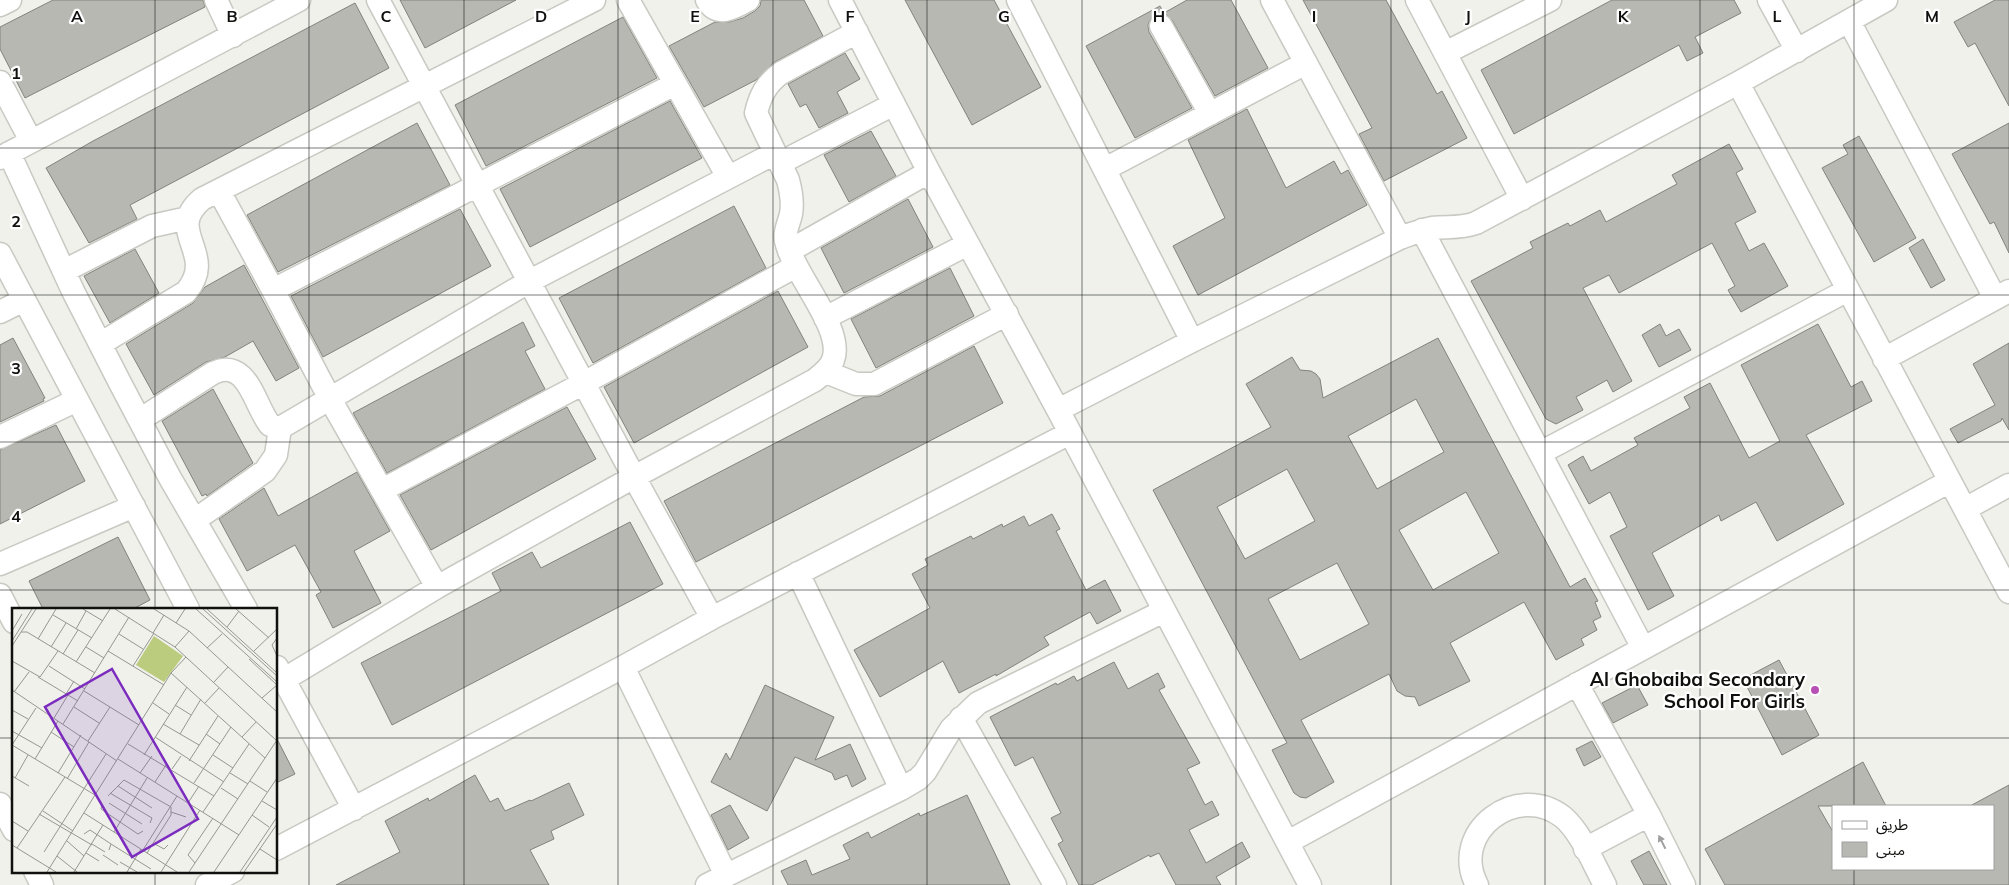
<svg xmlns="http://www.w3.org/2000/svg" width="2009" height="885" viewBox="0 0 2009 885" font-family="Mulish,'Noto Sans Arabic',sans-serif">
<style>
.building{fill:#b6b8b1;stroke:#82837d;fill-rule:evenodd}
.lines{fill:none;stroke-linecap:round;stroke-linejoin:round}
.minor-casing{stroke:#c7c9c2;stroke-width:25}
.minor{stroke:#fff;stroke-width:22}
.oneway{fill:#9fa09f}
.grid{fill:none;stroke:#10110f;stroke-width:1;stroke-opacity:0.55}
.poi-dot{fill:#b650b5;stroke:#fff;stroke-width:2}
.labels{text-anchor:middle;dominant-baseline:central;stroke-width:4.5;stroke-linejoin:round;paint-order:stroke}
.poi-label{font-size:19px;font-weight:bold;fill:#10110f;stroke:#fff;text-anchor:end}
.inset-road{fill:none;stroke:#969792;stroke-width:1}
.view{fill:#7b2cbf;fill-opacity:0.15;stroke:#7b2cbf;stroke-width:2.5}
.inset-edge{fill:none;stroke:#10110f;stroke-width:2.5}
.grid-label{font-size:16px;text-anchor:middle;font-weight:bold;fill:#10110f;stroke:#fff;stroke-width:4.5;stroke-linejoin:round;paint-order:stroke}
</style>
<rect width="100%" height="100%" fill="#eff1ea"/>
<path class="building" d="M 53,0 L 203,0 L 205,7 L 25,98 L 0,49 L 0,27 Z
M 400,0 L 516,0 L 425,48 Z
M 761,0 L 804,0 L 823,36 L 773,63 L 756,80 L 704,107 L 669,46 L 715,22 L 729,22 L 743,18 L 755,11 L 760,6 Z
M 905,0 L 994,0 L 1041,87 L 972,125 Z
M 1187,0 L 1231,0 L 1268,68 L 1215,96 L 1172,20 L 1167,15 L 1162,13 L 1155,14 L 1150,20 L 1148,25 L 1149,32 L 1192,108 L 1135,138 L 1086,46 L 1160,6 L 1164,13 Z
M 1303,0 L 1386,0 L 1437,94 L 1442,91 L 1467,138 L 1384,181 L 1359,134 L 1372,128 Z
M 1612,0 L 1734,0 L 1741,13 L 1695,37 L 1703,53 L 1687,61 L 1679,45 L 1514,134 L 1481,70 Z
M 1995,0 L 2009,0 L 2009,106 L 1975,43 L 1968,47 L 1954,22 Z
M 355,3 L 389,68 L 130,205 L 137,219 L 89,243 L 46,168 L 93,141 Z
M 623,17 L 657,78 L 486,166 L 455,105 Z
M 845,53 L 860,79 L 837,92 L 848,113 L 819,128 L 806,104 L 800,107 L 788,84 Z
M 670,101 L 702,158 L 530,247 L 500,189 Z
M 1247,109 L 1286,188 L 1334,161 L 1341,174 L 1348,170 L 1367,205 L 1198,295 L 1173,246 L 1225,218 L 1188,140 Z
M 417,123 L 450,185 L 278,272 L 247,215 Z
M 2009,123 L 2009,253 L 1994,222 L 1990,224 L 1952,154 Z
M 871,131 L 896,176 L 849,202 L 824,155 Z
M 1859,136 L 1916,238 L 1874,262 L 1822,168 L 1848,154 L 1843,145 Z
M 1729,144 L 1743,169 L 1736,173 L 1756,212 L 1735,223 L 1749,251 L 1764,243 L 1788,286 L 1741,312 L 1728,290 L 1735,286 L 1712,243 L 1619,293 L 1609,275 L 1583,288 L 1632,381 L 1613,392 L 1607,380 L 1576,397 L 1583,410 L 1556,424 L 1546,419 L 1471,281 L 1533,248 L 1530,242 L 1568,223 L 1570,226 L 1600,210 L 1606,222 L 1677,184 L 1672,175 Z
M 908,199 L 933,247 L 844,293 L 821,248 Z
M 734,206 L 766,268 L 593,363 L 559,298 Z
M 460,209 L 491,266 L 323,357 L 291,296 Z
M 1923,239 L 1945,280 L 1931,288 L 1909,248 Z
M 135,249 L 159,293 L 110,323 L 84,276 Z
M 244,265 L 299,368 L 276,381 L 253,341 L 225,357 L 206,362 L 154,395 L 126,344 L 193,303 L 205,287 Z
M 950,268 L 974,316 L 876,368 L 851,319 Z
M 778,291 L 808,347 L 634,443 L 604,387 Z
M 523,322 L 535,346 L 525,351 L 545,389 L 387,473 L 353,413 Z
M 1660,324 L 1666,336 L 1679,329 L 1691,350 L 1659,367 L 1642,335 Z
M 1818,324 L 1851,387 L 1862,381 L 1872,401 L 1806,435 L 1844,504 L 1777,541 L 1756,502 L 1721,521 L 1719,515 L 1652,553 L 1674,596 L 1648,610 L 1610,536 L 1627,527 L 1610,492 L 1589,504 L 1568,465 L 1583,456 L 1591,471 L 1638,445 L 1634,438 L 1690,408 L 1684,397 L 1710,383 L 1749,458 L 1780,441 L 1741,365 Z
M 13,338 L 45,398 L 43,399 L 44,401 L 0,422 L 0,345 Z
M 1438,338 L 1570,587 L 1585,578 L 1598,601 L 1595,602 L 1601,617 L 1593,621 L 1597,630 L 1581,639 L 1584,645 L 1556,660 L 1524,602 L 1450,643 L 1470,681 L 1419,706 L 1415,697 L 1405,696 L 1397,691 L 1389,674 L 1301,720 L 1334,782 L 1306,798 L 1300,797 L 1294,793 L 1272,750 L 1287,743 L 1153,490 L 1271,427 L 1246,384 L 1292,357 L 1300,370 L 1311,371 L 1316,374 L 1320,379 L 1323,398 ZM 1416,399 L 1444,452 L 1377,489 L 1348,436 ZM 1287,469 L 1315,521 L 1245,559 L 1217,507 ZM 1466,492 L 1499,553 L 1433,590 L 1399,530 ZM 1337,563 L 1369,624 L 1300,660 L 1268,599 Z
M 2009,343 L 2009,430 L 2002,418 L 2001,421 L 1958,443 L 1950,429 L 1995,405 L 1973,364 Z
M 974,346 L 1003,403 L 696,562 L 664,501 L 864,397 L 880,396 Z
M 213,389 L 253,463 L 207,496 L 206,494 L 202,496 L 162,421 Z
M 567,407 L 596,459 L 431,550 L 400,495 Z
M 56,425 L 85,481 L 0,524 L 0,450 Z
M 357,472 L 390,531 L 354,551 L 381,603 L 333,628 L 316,595 L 321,592 L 295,545 L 247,571 L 219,519 L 264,488 L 278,516 Z
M 1052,514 L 1060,529 L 1056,531 L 1086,590 L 1105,580 L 1121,611 L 1097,624 L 1090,612 L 1044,637 L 1049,645 L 996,676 L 996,674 L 959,693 L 943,661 L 880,697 L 854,650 L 930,608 L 912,574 L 928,565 L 925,559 L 971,536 L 973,539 L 1002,524 L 1003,527 L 1024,516 L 1029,526 Z
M 630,522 L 663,584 L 392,725 L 361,663 L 501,591 L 492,573 L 532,552 L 541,568 Z
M 118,537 L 150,600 L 133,609 L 43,609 L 29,581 Z
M 1779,660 L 1819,735 L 1782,755 L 1743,679 Z
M 1114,662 L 1128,689 L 1158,673 L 1165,687 L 1159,690 L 1200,763 L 1187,769 L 1205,805 L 1212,801 L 1219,815 L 1189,830 L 1206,863 L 1242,842 L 1250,857 L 1216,877 L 1221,885 L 1176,885 L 1159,853 L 1150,857 L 1149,855 L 1092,885 L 1079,885 L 1058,844 L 1063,841 L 1051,818 L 1061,813 L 1033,757 L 1015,766 L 990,717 L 1056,683 L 1057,685 L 1074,676 L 1077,681 Z
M 765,685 L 834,717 L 815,760 L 850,744 L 866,779 L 852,787 L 847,775 L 835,780 L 832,773 L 795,757 L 767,811 L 711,782 L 726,753 L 730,760 Z
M 1637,685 L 1648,705 L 1613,723 L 1602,703 Z
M 276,737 L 295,774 L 276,783 Z
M 1592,741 L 1601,757 L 1584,766 L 1576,749 Z
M 1863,762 L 1886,806 L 1818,806 L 1833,832 L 1833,869 L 1993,869 L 1993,806 L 1970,806 L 2009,785 L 2009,885 L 1725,885 L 1705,849 Z
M 475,775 L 490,802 L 498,798 L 505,811 L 530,800 L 531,801 L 569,783 L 584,815 L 551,831 L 554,839 L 530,850 L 549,885 L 336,885 L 400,852 L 385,821 L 428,798 L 429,801 Z
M 967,795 L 1010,885 L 788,885 L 781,871 L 806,860 L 812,875 L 850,859 L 843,845 L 868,832 L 871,838 L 919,813 L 920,816 Z
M 730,805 L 749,838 L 728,850 L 711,815 Z
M 1649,851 L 1667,885 L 1644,885 L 1631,861 Z"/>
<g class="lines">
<g class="minor-casing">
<path id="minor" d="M 216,0 L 233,36
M 378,0 L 634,477 L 712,618
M 628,0 L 728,177
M 707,0 C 717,18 734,8 748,0
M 840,0 L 929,172 L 1058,410 L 1310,885
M 1018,0 L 1192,341
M 1272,0 L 1400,238
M 1417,0 L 1522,199
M 1769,0 L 1797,51
M 0,5 L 10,0
M 1849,21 L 1995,298
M 1161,26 L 1210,114
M 1445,53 L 1550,0
M 0,82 L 31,141
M 1738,83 L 2009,592
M 9,153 L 73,291 L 119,381 L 170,478 L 246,609
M 0,158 L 299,0
M 780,163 L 894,104
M 1105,169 L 1306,63
M 219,191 L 273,290 L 330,399 L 437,587
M 1422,230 L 1643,648
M 789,251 L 929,172
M 0,254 L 188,609
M 64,271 L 152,226 L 188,218
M 273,290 L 675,84
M 0,312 L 24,300
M 825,318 L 968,244
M 100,344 L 186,292 C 219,253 163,232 202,199 L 594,0
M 1884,359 L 2009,291
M 826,372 L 856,384 L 874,384 L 1007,314
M 1058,410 L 1192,341 L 1400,238 C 1411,234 1421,230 1432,228 C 1448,226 1459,229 1476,223 L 1738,83 L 1886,0
M 141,419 L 213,373 C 248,357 254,405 270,425 L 280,428 L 530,281 L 775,153
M 0,437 L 77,400
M 1540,453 L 1848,290
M 382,490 L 584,383 L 796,266
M 1965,509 L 2009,485
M 195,520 L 265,471 L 276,455 L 280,428
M 0,564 L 134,506
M 798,573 L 901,789
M 0,595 L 14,622
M 277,667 L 354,809
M 623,667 L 726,875
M 276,677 L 283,680 L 437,587 L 634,477 L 815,380 C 822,374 830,369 833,360 C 845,329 793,274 786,241 C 784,232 789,223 791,214 C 793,203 791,191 788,180 L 756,113 C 760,96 766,84 781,73 L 857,32
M 1577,684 L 1649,815 L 1684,885
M 961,718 L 1055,885
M 0,804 L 14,830
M 1288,842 L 1950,481
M 276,849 L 623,667 L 712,618 L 1070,433
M 1585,849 L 1649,815
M 35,871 L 42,885
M 207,885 L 233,871
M 707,885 L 901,789 L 918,779 L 925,772 L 951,729 L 978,703 L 1164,611
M 1477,885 C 1449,832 1517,781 1563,817 C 1581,832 1594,865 1605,885"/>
</g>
<use href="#minor" class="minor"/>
</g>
<defs><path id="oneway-solid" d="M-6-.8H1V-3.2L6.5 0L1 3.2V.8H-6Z" transform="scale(1.25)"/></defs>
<use class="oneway" href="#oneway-solid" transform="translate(1662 842) rotate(-117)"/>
<path class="grid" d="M 155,0 L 155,609M 309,0 L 309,885M 464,0 L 464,885M 618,0 L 618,885M 773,0 L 773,885M 927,0 L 927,885M 1082,0 L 1082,885M 1236,0 L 1236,885M 1391,0 L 1391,885M 1545,0 L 1545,885M 1700,0 L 1700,885M 1854,0 L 1854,806M 0,148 L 2009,148M 0,295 L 2009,295M 0,442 L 2009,442M 0,590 L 2009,590M 0,738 L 14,738M 276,738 L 2009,738M 1854,869 L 1854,885M 155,871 L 155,885"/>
<circle class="poi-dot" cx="1815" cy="690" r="5"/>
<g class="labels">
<g class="poi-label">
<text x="1805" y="679">Al Ghobaiba Secondary<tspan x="1805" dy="22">School For Girls</tspan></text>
</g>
</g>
<g transform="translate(12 608)">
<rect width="265" height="265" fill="#eff1ea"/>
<path d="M 142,28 L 171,48 L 152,74 L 124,57 Z" fill="#bccc7e"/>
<path class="inset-road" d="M 71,1 L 91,13M 103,1 L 163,39 L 265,133M 142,1 L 177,23 L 265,104M 184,1 L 265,74M 191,1 L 265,68M 195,1 L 265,65M 224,1 L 257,30M 41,7 L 80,30M 164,15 L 173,1M 215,19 L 227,3M 64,21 L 74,3M 0,23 L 10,6M 9,24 L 15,24 L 83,65M 141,25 L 152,7M 107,26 L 131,41M 265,30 L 260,37 L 265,48M 26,31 L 44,1M 0,33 L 20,1M 0,38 L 24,1M 39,39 L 54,15M 74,39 L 92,50M 163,39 L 177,23M 195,40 L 210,26M 96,43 L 152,77M 242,43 L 265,21M 51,46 L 66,22M 237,51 L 265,77M 0,53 L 28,69 L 46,43M 64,54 L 98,1M 37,58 L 73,81M 121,58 L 142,25M 159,65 L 253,150M 26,69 L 66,93M 202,74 L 216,59M 0,82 L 105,153M 72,83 L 127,117M 2,84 L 17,64M 54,86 L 62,73M 250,90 L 265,77M 141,95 L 157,106M 193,95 L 207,80M 163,97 L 179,107M 62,99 L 87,115M 0,102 L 16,111M 42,110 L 56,87M 51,116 L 117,9M 151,116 L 187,137M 0,123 L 30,140M 39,124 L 62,139M 168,126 L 189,91M 194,126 L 208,136M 143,129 L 212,174M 230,129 L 244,114M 76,133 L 98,99M 116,136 L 202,188M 0,137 L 83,187M 0,137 L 24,100M 132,147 L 175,79M 201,147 L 221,160M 23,151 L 46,113M 106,151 L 227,227M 177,153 L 206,108M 160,161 L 169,148M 46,165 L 69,127M 128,165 L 140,148M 218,165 L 236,176M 0,168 L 17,178M 3,170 L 16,147M 55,171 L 77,134M 238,173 L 255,184M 143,174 L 154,157M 182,175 L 219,119M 106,178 L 140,200M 209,180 L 226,191M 98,185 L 140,210 L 138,215M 96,188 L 112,172 L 159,199 L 159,207 L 135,245M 250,193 L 265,202M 97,195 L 130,216M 176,195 L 187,178M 90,196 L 89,201 L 108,214 L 126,226 L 131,223M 31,203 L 61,223M 159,204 L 174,209M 191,204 L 237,136M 72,205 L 165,264M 27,206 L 80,237M 240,207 L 257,219M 0,213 L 16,223M 102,224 L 135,170M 72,226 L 78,222 L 99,236 L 97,242M 55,233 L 72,248M 141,235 L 152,241 L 156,237M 80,236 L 93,244M 99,236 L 139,261M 0,237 L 44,264M 5,240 L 53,169M 248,241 L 265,252M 131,242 L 165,188M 32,244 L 94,146M 74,245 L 87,253M 91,247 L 106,257M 45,248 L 65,264M 108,254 L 125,264M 183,255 L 176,247 L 201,210M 35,264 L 159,65 L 174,49M 62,264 L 91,217M 115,264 L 129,241M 149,264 L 188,202M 177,264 L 265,132M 202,264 L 265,170M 228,264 L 265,209M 232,264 L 265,216"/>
<path class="view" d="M 100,61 L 186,211 L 120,249 L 33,99 Z"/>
<rect width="265" height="265" class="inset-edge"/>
</g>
<g class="grid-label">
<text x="77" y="22">A</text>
<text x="232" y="22">B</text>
<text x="386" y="22">C</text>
<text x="541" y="22">D</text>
<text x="695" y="22">E</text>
<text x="850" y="22">F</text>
<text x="1004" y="22">G</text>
<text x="1159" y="22">H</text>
<text x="1314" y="22">I</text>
<text x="1468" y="22">J</text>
<text x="1623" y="22">K</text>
<text x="1777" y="22">L</text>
<text x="1932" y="22">M</text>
<text x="16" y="79">1</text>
<text x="16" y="227">2</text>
<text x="16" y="374">3</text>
<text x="16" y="522">4</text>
</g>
<rect x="1832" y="805" width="162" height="65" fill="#ffffff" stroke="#9fa09f"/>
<rect x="1842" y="821" width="25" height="8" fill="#ffffff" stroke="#9fa09f"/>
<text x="1876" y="830" font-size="15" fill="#10110f">طريق</text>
<rect x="1842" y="842" width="25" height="15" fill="#b6b8b1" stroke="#9fa09f"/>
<text x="1876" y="855" font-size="15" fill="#10110f">مبنى</text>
</svg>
